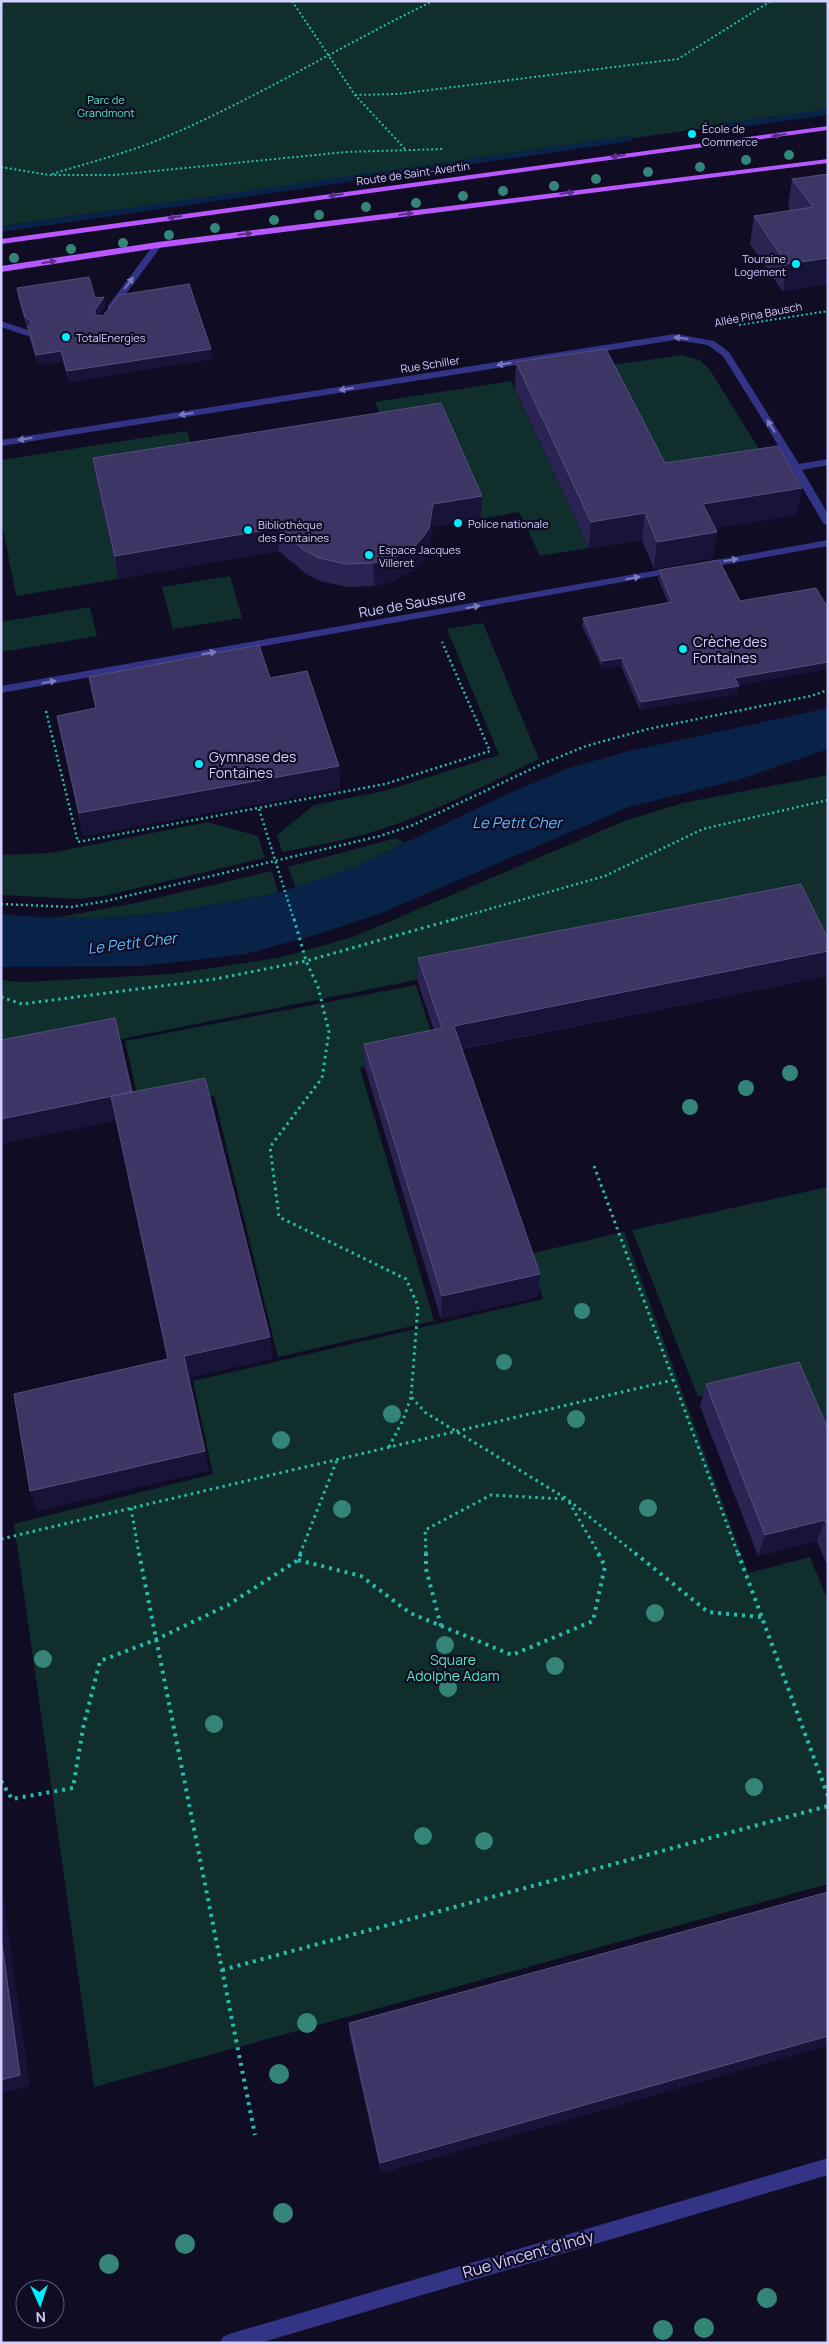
<svg xmlns="http://www.w3.org/2000/svg" width="829" height="2344" viewBox="0 0 829 2344" font-family="Manrope,sans-serif">
<style>
.green{fill:#0f2e2c}
.water{fill:#082248}
.lines{fill:none;stroke-linecap:round;stroke-linejoin:round}
.stream{fill:#082248;fill-rule:evenodd}
.path-far3{stroke:#25bdad;stroke-width:2;stroke-dasharray:2 2.5;stroke-linecap:butt}
.path-far2{stroke:#25bdad;stroke-width:2.5;stroke-dasharray:2 3;stroke-linecap:butt}
.path-far1{stroke:#25bdad;stroke-width:3;stroke-dasharray:2.5 4;stroke-linecap:butt}
.path{stroke:#25bdad;stroke-width:4;stroke-dasharray:3 5;stroke-linecap:butt}
.minor{fill:#343487;fill-rule:evenodd}
.major{fill:#b856ff;fill-rule:evenodd}
.tree{fill:#348578}
.wall{fill:#2b2453}
.shaded-wall{fill:#181338}
.building{fill:#3d3665;stroke:#544e7e}
.oneway{fill:#5b2d87}
.oneway2{fill:#7c7abd}
.poi-dot{fill:#00ecfa;stroke:#0f0c24;stroke-width:2}
.labels{text-anchor:middle;dominant-baseline:central;stroke-width:4.5;stroke-linejoin:round;paint-order:stroke}
.far-park-label{font-size:11px;fill:#52e8bc;stroke:#0f0c24}
.far-poi-label{font-size:11px;fill:#d3cfff;stroke:#0f0c24;text-anchor:start}
.far-street-label{font-size:11px;fill:#d3cfff;stroke:#0f0c24}
.street-label{font-size:14px;fill:#d3cfff;stroke:#0f0c24}
.poi-label{font-size:14px;fill:#d3cfff;stroke:#0f0c24;text-anchor:start}
.park-label{font-size:14px;fill:#52e8bc;stroke:#0f0c24}
.water-label{font-size:15px;font-style:italic;fill:#5dbbff;stroke:#0f0c24}
.near-street-label{font-size:16px;fill:#d3cfff;stroke:#0f0c24}
</style>
<rect width="100%" height="100%" fill="#0f0c24"/>
<path class="green" d="M 1,1 L 828,1 L 828,111 L 1,226 Z
M 681,355 L 700,360 L 710,370 L 774,473 L 654,491 L 599,367 Z
M 511,381 L 589,548 L 540,556 L 519,512 L 481,519 L 440,426 L 97,481 L 118,579 L 16,596 L 1,519 L 1,460 L 187,431 L 191,444 L 380,414 L 375,402 Z
M 230,576 L 242,618 L 173,629 L 162,587 Z
M 90,607 L 97,636 L 1,652 L 1,622 Z
M 483,623 L 539,759 C 487,784 435,812 379,830 C 348,840 315,846 282,852 L 277,835 L 314,805 L 384,791 L 499,755 L 447,629 Z
M 828,775 L 828,971 L 796,904 L 1,1063 L 1,980 L 23,982 L 172,974 L 278,958 L 353,937 L 627,820 L 683,803 Z
M 208,822 L 258,836 L 265,858 L 104,896 L 78,899 L 1,895 L 1,855 L 50,853 Z
M 396,838 L 404,843 L 355,867 L 296,888 L 288,867 Z
M 272,871 L 278,893 L 174,912 L 103,918 L 54,918 L 131,904 Z
M 416,985 L 437,1051 L 360,1068 L 434,1321 L 278,1357 L 214,1096 L 141,1111 L 125,1041 Z
M 828,1187 L 828,1445 L 797,1373 L 698,1397 L 632,1230 Z
M 624,1232 L 748,1573 L 810,1557 L 828,1601 L 828,1884 L 94,2087 L 14,1524 L 213,1474 L 193,1381 L 543,1299 L 529,1254 Z"/>
<path class="water" d="M 828,708 L 828,749 L 738,780 L 629,807 L 379,914 L 319,934 L 246,954 L 143,966 L 1,967 L 1,914 L 38,917 L 103,918 L 174,912 L 278,893 L 355,867 L 505,795 L 569,768 L 625,752 Z"/>
<g class="lines">
<path class="stream" d="M 828,109 L 828,115 L 726,129 L 721,126 L 726,123 Z
M 629,136 L 632,137 L 632,141 L 1,232 L 1,226 Z"/>
<path class="path-far3" d="M 292,1 L 355,95 L 406,150
M 355,95 L 398,94 L 678,59 L 771,1
M 1,167 L 49,175 L 114,175 L 346,152 L 444,149
M 52,174 C 91,162 131,152 168,136 C 259,97 344,44 433,1
M 739,325 L 828,311"/>
<path class="path-far2" d="M 46,711 L 78,842 L 385,784 L 490,751 L 442,642
M 259,809 L 294,920
M 1,904 L 71,907 L 106,901 L 380,836 L 413,825 L 542,764 L 586,746 L 648,729 L 811,696 L 828,690
M 451,920 L 605,876 L 703,829 L 828,800"/>
<path class="path-far1" d="M 294,919 L 306,961 L 318,987 L 329,1032 L 322,1078 L 270,1147 L 279,1217 L 406,1279 L 418,1306 L 411,1397 L 426,1413 L 567,1499 L 636,1554
M 1,997 L 22,1004 L 215,979 L 306,961 L 455,919
M 594,1166 L 738,1554
M 389,1447 L 403,1420 L 411,1397
M 569,1502 L 599,1554
M 131,1508 L 139,1554
M 1,1539 L 673,1380
M 300,1554 L 337,1460
M 426,1554 L 425,1530 L 491,1495 L 564,1499"/>
<path class="path" d="M 139,1553 L 255,2135
M 426,1553 L 426,1569 L 441,1626
M 635,1553 L 708,1612 L 761,1617
M 738,1553 L 828,1796
M 298,1560 L 361,1576 L 410,1613 L 512,1655 L 593,1621 L 605,1566 L 598,1553
M 1,1781 L 12,1799 L 73,1788 L 83,1728 L 100,1661 L 155,1640 L 228,1605 L 298,1560 L 301,1553
M 222,1970 L 828,1806"/>
<path class="minor" d="M 155,243 L 162,245 L 114,310 L 108,310 L 108,306 Z
M 1,321 L 31,331 L 32,333 L 28,336 L 1,327 Z
M 675,334 L 714,341 L 729,352 L 799,464 L 828,459 L 828,465 L 802,470 L 828,514 L 828,526 L 823,523 L 769,430 L 723,356 L 708,345 L 675,340 L 1,446 L 1,440 Z
M 828,540 L 828,546 L 705,568 L 700,565 L 705,562 Z
M 675,567 L 680,570 L 678,572 L 1,693 L 1,686 Z
M 828,2158 L 828,2175 L 260,2343 L 220,2343 L 223,2337 L 229,2334 Z"/>
<path class="major" d="M 828,126 L 828,130 L 1,244 L 1,239 Z
M 828,159 L 828,163 L 158,248 L 1,272 L 1,266 L 158,242 Z"/>
</g>
<g class="tree">
<circle cx="789" cy="155" r="5"/>
<circle cx="746" cy="160" r="5"/>
<circle cx="700" cy="167" r="5"/>
<circle cx="648" cy="172" r="5"/>
<circle cx="596" cy="179" r="5"/>
<circle cx="554" cy="186" r="5"/>
<circle cx="503" cy="191" r="5"/>
<circle cx="463" cy="196" r="5"/>
<circle cx="416" cy="203" r="5"/>
<circle cx="366" cy="207" r="5"/>
<circle cx="319" cy="215" r="5"/>
<circle cx="274" cy="220" r="5"/>
<circle cx="215" cy="228" r="5"/>
<circle cx="169" cy="235" r="5"/>
<circle cx="123" cy="243" r="5"/>
<circle cx="71" cy="249" r="5"/>
<circle cx="14" cy="258" r="5"/>
<circle cx="790" cy="1073" r="8"/>
<circle cx="746" cy="1088" r="8"/>
<circle cx="690" cy="1107" r="8"/>
<circle cx="582" cy="1311" r="8"/>
<circle cx="504" cy="1362" r="8"/>
<circle cx="392" cy="1414" r="9"/>
<circle cx="576" cy="1419" r="9"/>
<circle cx="281" cy="1440" r="9"/>
<circle cx="648" cy="1508" r="9"/>
<circle cx="342" cy="1509" r="9"/>
<circle cx="655" cy="1613" r="9"/>
<circle cx="445" cy="1645" r="9"/>
<circle cx="43" cy="1659" r="9"/>
<circle cx="555" cy="1666" r="9"/>
<circle cx="448" cy="1688" r="9"/>
<circle cx="214" cy="1724" r="9"/>
<circle cx="754" cy="1787" r="9"/>
<circle cx="423" cy="1836" r="9"/>
<circle cx="484" cy="1841" r="9"/>
<circle cx="307" cy="2023" r="10"/>
<circle cx="279" cy="2074" r="10"/>
<circle cx="283" cy="2213" r="10"/>
<circle cx="185" cy="2244" r="10"/>
<circle cx="109" cy="2264" r="10"/>
<circle cx="767" cy="2298" r="10"/>
<circle cx="704" cy="2328" r="10"/>
<circle cx="663" cy="2330" r="10"/>
</g>
<path class="wall" d="M 828,174 L 783,292 L 750,244 L 754,216 L 791,211 L 788,206 L 792,179 Z
M 17,288 L 95,298 L 104,297 L 105,307 L 99,315 L 211,349 L 212,359 L 69,382 L 63,362 L 38,365 L 29,337 L 28,328 L 27,328 L 18,298 Z
M 516,362 L 665,463 L 797,515 L 716,528 L 717,532 L 713,558 L 654,569 L 642,540 L 589,548 L 515,389 Z
M 93,458 L 481,519 L 433,527 L 429,552 L 423,561 L 414,570 L 392,582 L 374,586 L 347,587 L 320,581 L 306,574 L 279,551 L 118,579 L 96,481 Z
M 659,570 L 740,601 L 828,669 L 738,685 L 737,694 L 640,710 L 621,666 L 602,668 L 582,626 L 583,618 L 668,603 L 658,578 Z
M 89,677 L 270,678 L 339,766 L 340,789 L 83,836 L 57,716 L 95,708 Z
M 828,939 L 828,971 L 827,976 L 462,1049 L 540,1274 L 538,1297 L 441,1319 L 365,1068 L 364,1044 L 434,1030 L 418,983 L 418,958 Z
M 706,1384 L 828,1429 L 828,1568 L 817,1541 L 758,1556 L 700,1406 Z
M 828,1892 L 828,2045 L 381,2173 L 350,2036 L 349,2023 Z"/>
<path class="shaded-wall" d="M 828,258 L 828,284 L 783,292 L 787,264 Z
M 104,297 L 105,307 L 96,320 L 95,310 Z
M 211,349 L 212,359 L 69,382 L 67,371 Z
M 61,351 L 63,362 L 38,365 L 36,355 Z
M 802,488 L 797,515 L 699,531 L 703,504 Z
M 482,496 L 481,519 L 433,527 L 429,552 L 423,561 L 414,570 L 392,582 L 374,586 L 373,563 L 433,504 Z
M 645,513 L 642,540 L 589,548 L 591,522 Z
M 278,528 L 279,551 L 118,579 L 115,556 Z
M 717,532 L 713,558 L 654,569 L 657,542 Z
M 622,658 L 621,666 L 602,668 L 602,661 Z
M 828,662 L 828,669 L 734,686 L 735,678 Z
M 739,686 L 737,694 L 640,710 L 641,702 Z
M 339,766 L 340,789 L 83,836 L 79,813 Z
M 828,951 L 828,971 L 827,976 L 453,1050 L 454,1026 Z
M 111,1096 L 116,1121 L 1,1144 L 1,1119 Z
M 540,1274 L 538,1297 L 441,1319 L 442,1296 Z
M 270,1337 L 273,1359 L 188,1378 L 184,1356 Z
M 205,1451 L 209,1471 L 37,1511 L 30,1491 Z
M 825,1520 L 817,1541 L 758,1556 L 765,1535 Z
M 1,1882 L 30,2086 L 1,2094 Z
M 828,2036 L 828,2045 L 381,2173 L 380,2163 Z"/>
<path class="building" d="M 828,174 L 828,258 L 787,264 L 754,216 L 813,207 L 792,179 Z
M 89,277 L 95,298 L 104,297 L 95,310 L 95,315 L 103,316 L 119,295 L 189,284 L 211,349 L 67,371 L 61,351 L 36,355 L 28,327 L 32,322 L 25,317 L 17,288 Z
M 606,349 L 665,463 L 778,446 L 802,488 L 703,504 L 717,532 L 657,542 L 645,513 L 591,522 L 516,362 Z
M 441,403 L 482,496 L 433,504 L 429,528 L 423,537 L 414,547 L 391,559 L 373,563 L 346,564 L 319,558 L 304,550 L 278,528 L 115,556 L 93,458 Z
M 719,560 L 740,601 L 816,588 L 828,608 L 828,662 L 735,678 L 739,686 L 641,702 L 622,658 L 602,661 L 583,618 L 672,602 L 659,570 Z
M 259,645 L 270,678 L 307,671 L 339,766 L 79,813 L 57,716 L 96,708 L 89,677 Z
M 801,884 L 828,939 L 828,951 L 454,1026 L 540,1274 L 442,1296 L 364,1044 L 442,1028 L 418,958 Z
M 115,1018 L 132,1092 L 1,1119 L 1,1040 Z
M 205,1078 L 270,1337 L 184,1356 L 205,1451 L 30,1491 L 14,1394 L 168,1359 L 111,1096 Z
M 799,1362 L 828,1429 L 828,1527 L 825,1520 L 765,1535 L 706,1384 Z
M 828,1892 L 828,2036 L 380,2163 L 349,2023 Z
M 1,1936 L 20,2075 L 1,2080 Z"/>
<defs><path id="oneway-solid" d="M-6-.8H1V-3.2L6.5 0L1 3.2V.8H-6Z" transform="scale(1.25)"/></defs>
<g class="oneway">
<use href="#oneway-solid" transform="translate(779 135) rotate(172)"/>
<use href="#oneway-solid" transform="translate(618 156) rotate(172)"/>
<use href="#oneway-solid" transform="translate(567 193) rotate(-7)"/>
<use href="#oneway-solid" transform="translate(336 195) rotate(172)"/>
<use href="#oneway-solid" transform="translate(406 214) rotate(-7)"/>
<use href="#oneway-solid" transform="translate(175 217) rotate(172)"/>
<use href="#oneway-solid" transform="translate(245 234) rotate(-7)"/>
<use href="#oneway-solid" transform="translate(49 262) rotate(-9)"/>
</g>
<g class="oneway2">
<use href="#oneway-solid" transform="translate(129 283) rotate(-53)"/>
<use href="#oneway-solid" transform="translate(681 338) rotate(-173)"/>
<use href="#oneway-solid" transform="translate(504 364) rotate(171)"/>
<use href="#oneway-solid" transform="translate(346 389) rotate(171)"/>
<use href="#oneway-solid" transform="translate(186 414) rotate(171)"/>
<use href="#oneway-solid" transform="translate(771 426) rotate(-122)"/>
<use href="#oneway-solid" transform="translate(25 439) rotate(171)"/>
<use href="#oneway-solid" transform="translate(731 560) rotate(-10)"/>
<use href="#oneway-solid" transform="translate(633 578) rotate(-10)"/>
<use href="#oneway-solid" transform="translate(473 607) rotate(-10)"/>
<use href="#oneway-solid" transform="translate(209 653) rotate(-10)"/>
<use href="#oneway-solid" transform="translate(49 682) rotate(-10)"/>
</g>
<g class="poi-dot">
<circle cx="692" cy="134" r="5"/>
<circle cx="796" cy="264" r="5"/>
<circle cx="66" cy="337" r="5"/>
<circle cx="458" cy="523" r="5"/>
<circle cx="248" cy="530" r="5"/>
<circle cx="369" cy="555" r="5"/>
<circle cx="683" cy="649" r="5"/>
<circle cx="199" cy="764" r="5"/>
</g>
<g class="labels">
<g class="far-park-label">
<text x="106" y="99">Parc de<tspan x="106" dy="13">Grandmont</tspan></text>
</g>
<g class="far-poi-label">
<text x="702" y="128">École de<tspan x="702" dy="13">Commerce</tspan></text>
<text x="786" y="258" text-anchor="end">Touraine<tspan x="786" dy="13">Logement</tspan></text>
<text x="76" y="337">TotalEnergies</text>
<text x="468" y="523">Police nationale</text>
<text x="258" y="524">Bibliothèque<tspan x="258" dy="13">des Fontaines</tspan></text>
<text x="379" y="549">Espace Jacques<tspan x="379" dy="13">Villeret</tspan></text>
</g>
<g class="far-street-label">
<text transform="translate(413 173) rotate(-8)">Route de Saint-Avertin</text>
<text transform="translate(758 314) rotate(-11)">Allée Pina Bausch</text>
<text transform="translate(430 364) rotate(-9)">Rue Schiller</text>
</g>
<g class="street-label">
<text transform="translate(412 603) rotate(-10)">Rue de Saussure</text>
</g>
<g class="poi-label">
<text x="693" y="641">Crèche des<tspan x="693" dy="16">Fontaines</tspan></text>
<text x="209" y="756">Gymnase des<tspan x="209" dy="16">Fontaines</tspan></text>
</g>
<g class="park-label">
<text x="453" y="1659">Square<tspan x="453" dy="16">Adolphe Adam</tspan></text>
</g>
<g class="water-label">
<text x="517" y="822">Le Petit Cher</text>
<text transform="translate(132 943) rotate(-7)">Le Petit Cher</text>
</g>
<g class="near-street-label">
<text transform="translate(528 2254) rotate(-16)">Rue Vincent d'Indy</text>
</g>
</g>
<rect width="829" height="2344" fill="none" stroke="#d3cfff" stroke-width="5"/>
<g transform="translate(40 2304) rotate(177)"><circle r="24" fill="#0f0c24" stroke="#5d5a7c"/>
<path d="M0-4L9 19L0 12L-9 19Z" fill="#00ecfa"/>
<text y="-8" font-size="14" font-weight="bold" text-anchor="middle" fill="#d3cfff">N</text>
</g>
</svg>
